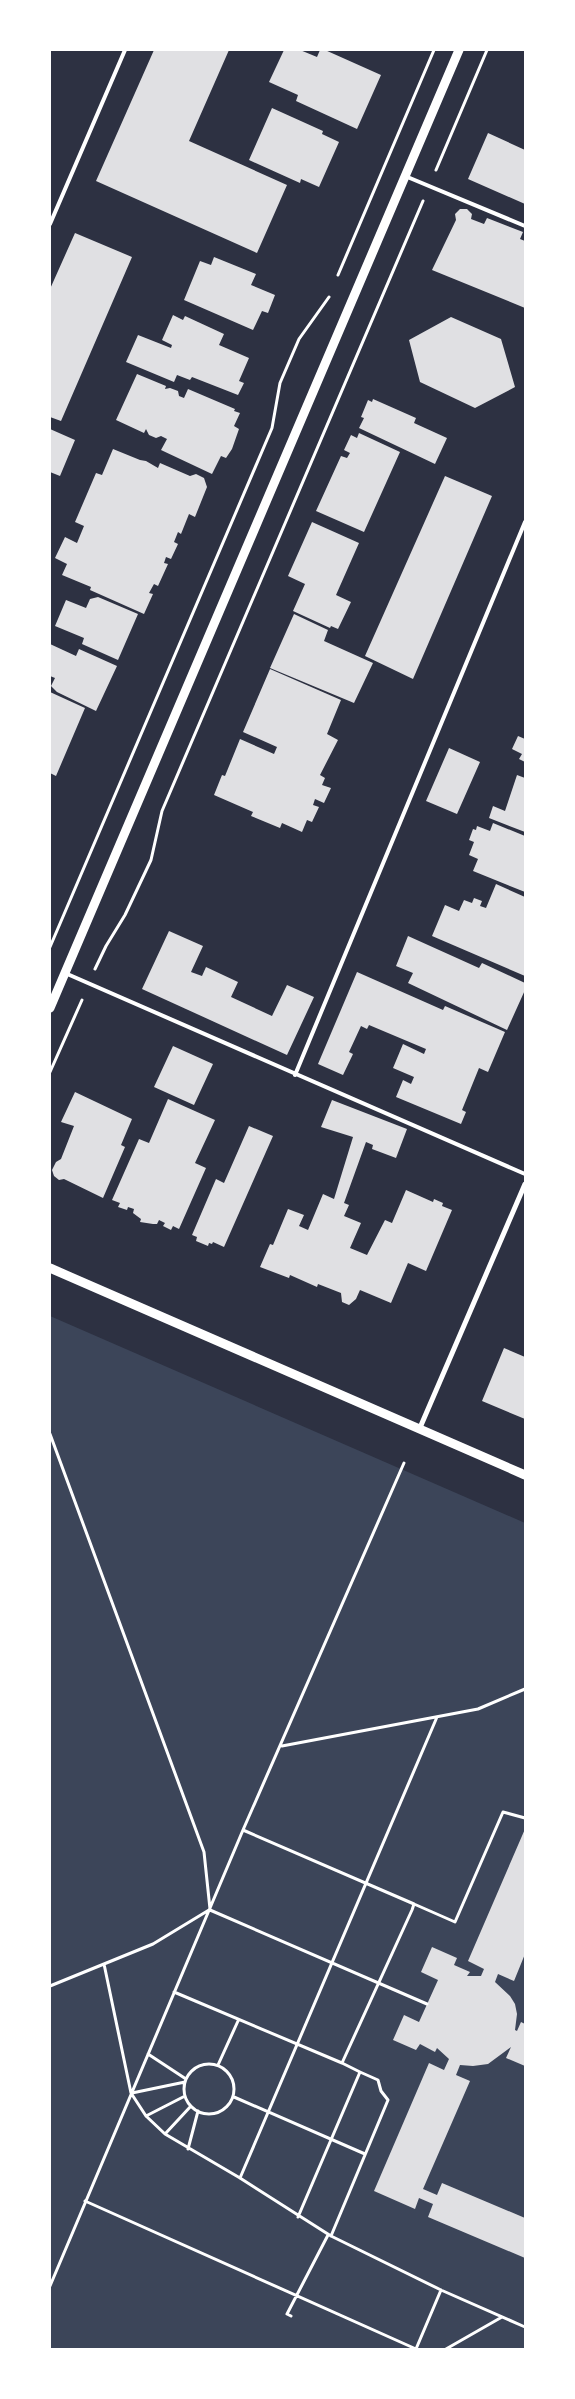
<svg xmlns="http://www.w3.org/2000/svg" width="575" height="2399" viewBox="0 0 575 2399" font-family="Ubuntu,sans-serif">
<style>
.green{fill:#3c4559}
.building{fill:#e0e0e3}
.lines{fill:none;stroke-linecap:round;stroke-linejoin:round}
.path{stroke:#fff;stroke-width:3}
.service{stroke:#fff;stroke-width:4}
.minor{stroke:#fff;stroke-width:5}
.tertiary{stroke:#fff;stroke-width:9}
</style>
<rect width="100%" height="100%" fill="#2d3142"/>
<path class="green" d="M 50,1316 L 525,1523 L 525,2349 L 50,2349 Z"/>
<path class="building" d="M 154,50 L 229,50 L 189,141 L 287,185 L 257,253 L 96,181 Z
M 284,50 L 300,50 L 317,57 L 320,50 L 325,50 L 381,75 L 357,129 L 296,101 L 298,95 L 269,82 Z
M 272,108 L 323,131 L 322,134 L 339,142 L 319,187 L 301,179 L 300,183 L 249,160 Z
M 488,133 L 525,150 L 525,204 L 468,179 Z
M 460,209 L 467,209 L 472,214 L 471,219 L 484,224 L 487,218 L 523,232 L 520,239 L 525,241 L 525,308 L 432,270 L 456,220 L 455,214 Z
M 75,233 L 132,257 L 61,421 L 50,417 L 50,289 Z
M 214,257 L 256,274 L 251,285 L 275,295 L 268,313 L 262,311 L 253,330 L 184,300 L 200,261 L 211,265 Z
M 173,315 L 183,320 L 185,316 L 224,334 L 219,345 L 249,358 L 239,381 L 244,383 L 238,395 L 192,377 L 190,380 L 177,375 L 174,382 L 126,362 L 138,335 L 171,348 L 172,345 L 162,340 Z
M 451,317 L 501,339 L 515,387 L 475,408 L 420,382 L 409,340 Z
M 137,374 L 166,386 L 165,389 L 170,388 L 178,391 L 179,396 L 184,398 L 188,389 L 235,409 L 234,411 L 240,413 L 234,426 L 239,429 L 232,449 L 226,458 L 221,456 L 212,474 L 161,450 L 167,439 L 161,436 L 156,438 L 149,435 L 146,429 L 144,433 L 116,420 Z
M 373,399 L 416,418 L 414,423 L 447,438 L 435,464 L 359,428 L 364,418 L 361,417 L 368,400 L 372,402 Z
M 50,429 L 75,440 L 60,476 L 50,472 Z
M 359,433 L 400,452 L 364,532 L 316,511 L 341,456 L 347,458 L 350,453 L 344,450 L 351,435 L 357,438 Z
M 113,449 L 140,460 L 146,461 L 158,468 L 160,463 L 190,476 L 196,474 L 204,478 L 207,487 L 195,517 L 189,514 L 181,534 L 178,532 L 174,542 L 178,544 L 171,559 L 166,557 L 164,563 L 168,564 L 158,586 L 154,584 L 149,593 L 153,594 L 144,614 L 90,590 L 91,587 L 62,575 L 67,564 L 55,558 L 65,537 L 77,543 L 84,526 L 75,522 L 96,473 L 102,475 Z
M 445,476 L 492,496 L 413,679 L 365,656 Z
M 312,522 L 359,543 L 336,595 L 351,602 L 338,629 L 331,626 L 330,628 L 293,611 L 305,584 L 288,576 Z
M 98,597 L 138,614 L 118,660 L 82,644 L 84,638 L 55,626 L 66,600 L 86,608 L 90,599 Z
M 294,614 L 328,630 L 324,641 L 373,663 L 354,703 L 270,668 Z
M 50,644 L 76,656 L 79,649 L 117,666 L 96,711 L 57,692 L 51,686 L 55,678 L 50,676 Z
M 270,669 L 341,700 L 327,734 L 338,740 L 320,775 L 325,778 L 322,785 L 331,788 L 324,803 L 315,799 L 313,805 L 319,807 L 312,822 L 307,820 L 302,832 L 282,823 L 280,828 L 251,816 L 253,812 L 214,795 L 222,775 L 225,776 L 240,739 L 274,754 L 277,747 L 243,732 Z
M 50,692 L 85,708 L 56,776 L 50,773 Z
M 518,736 L 525,739 L 525,762 L 519,759 L 522,754 L 512,749 Z
M 449,748 L 480,762 L 457,814 L 426,801 Z
M 517,775 L 525,778 L 525,832 L 489,818 L 493,806 L 505,811 Z
M 493,823 L 525,836 L 525,892 L 473,871 L 478,859 L 469,855 L 474,842 L 469,840 L 473,829 L 476,830 L 477,826 L 490,831 Z
M 496,884 L 525,897 L 525,976 L 432,936 L 445,905 L 459,911 L 464,900 L 472,903 L 474,898 L 482,901 L 480,906 L 486,908 Z
M 169,931 L 203,946 L 191,972 L 202,976 L 206,967 L 238,982 L 231,997 L 272,1016 L 287,985 L 314,997 L 287,1055 L 142,989 Z
M 408,936 L 479,968 L 482,963 L 525,983 L 525,990 L 507,1030 L 408,983 L 413,973 L 396,966 Z
M 357,972 L 443,1010 L 445,1006 L 505,1032 L 488,1072 L 479,1068 L 462,1110 L 466,1112 L 461,1124 L 396,1097 L 403,1080 L 411,1084 L 414,1077 L 393,1068 L 403,1044 L 424,1054 L 426,1049 L 369,1025 L 367,1029 L 361,1026 L 349,1052 L 353,1054 L 343,1075 L 318,1064 Z
M 173,1046 L 213,1064 L 194,1105 L 154,1087 Z
M 75,1092 L 132,1119 L 121,1145 L 125,1147 L 103,1198 L 64,1179 L 59,1180 L 54,1176 L 52,1170 L 56,1162 L 61,1159 L 74,1126 L 61,1122 Z
M 168,1099 L 215,1120 L 195,1163 L 206,1168 L 179,1229 L 173,1226 L 171,1230 L 163,1226 L 165,1223 L 159,1220 L 157,1224 L 153,1224 L 140,1222 L 141,1219 L 133,1213 L 134,1209 L 128,1207 L 127,1210 L 118,1207 L 120,1203 L 112,1200 L 139,1139 L 149,1143 Z
M 332,1100 L 407,1129 L 396,1158 L 372,1149 L 373,1145 L 366,1142 L 344,1203 L 349,1205 L 344,1216 L 361,1223 L 350,1248 L 367,1255 L 385,1220 L 392,1223 L 406,1190 L 433,1202 L 434,1199 L 443,1203 L 442,1206 L 452,1210 L 426,1271 L 408,1263 L 391,1303 L 360,1290 L 356,1299 L 349,1305 L 342,1302 L 341,1293 L 318,1284 L 317,1287 L 290,1275 L 289,1278 L 260,1267 L 270,1244 L 273,1245 L 288,1209 L 304,1215 L 299,1226 L 308,1230 L 323,1194 L 334,1199 L 353,1137 L 321,1127 Z
M 249,1126 L 273,1136 L 224,1247 L 213,1242 L 212,1244 L 209,1243 L 208,1246 L 196,1241 L 197,1237 L 192,1235 L 216,1179 L 224,1183 Z
M 504,1348 L 525,1357 L 525,1419 L 482,1401 Z
M 525,1829 L 525,1954 L 514,1981 L 498,1974 L 495,1982 L 510,1996 L 515,2004 L 517,2014 L 515,2030 L 517,2031 L 521,2022 L 525,2024 L 525,2066 L 506,2058 L 511,2047 L 488,2064 L 473,2066 L 460,2065 L 456,2075 L 470,2081 L 423,2189 L 437,2195 L 442,2183 L 525,2218 L 525,2258 L 428,2217 L 433,2204 L 419,2198 L 415,2209 L 374,2191 L 429,2063 L 444,2070 L 449,2059 L 437,2048 L 435,2052 L 420,2044 L 416,2050 L 393,2040 L 404,2015 L 419,2022 L 438,1980 L 421,1972 L 432,1947 L 457,1958 L 454,1965 L 470,1972 L 467,1976 L 481,1976 L 484,1969 L 468,1961 Z"/>
<g class="lines">
<path class="path" d="M 436,170 L 487,50
M 338,275 L 434,50
M 50,947 L 272,428 L 280,383 L 299,339 L 329,297
M 95,969 L 106,946 L 125,915 L 151,860 L 162,811 L 423,201
M 50,1072 L 82,1000
M 50,1434 L 204,1852 L 210,1909
M 282,1746 L 478,1709 L 525,1689
M 414,1904 L 455,1922 L 503,1812 L 525,1818
M 210,1910 L 427,2004
M 104,1964 L 131,2093 L 146,2116 L 165,2134 L 240,2178 L 331,2236 L 441,2290 L 525,2327
M 50,1986 L 153,1944 L 209,1910
M 174,1992 L 342,2063 L 412,1910 L 414,1904 L 243,1830
M 148,2054 L 186,2079
M184 2089a25 25 0 1 1 50 0a25 25 0 1 1-50 0Z
M 218,2065 L 238,2021
M 132,2093 L 185,2082
M 234,2097 L 365,2154
M 146,2116 L 185,2096
M 165,2134 L 191,2106
M 188,2149 L 198,2111
M 240,2178 L 437,1717
M 85,2201 L 416,2349 L 441,2290
M 298,2217 L 360,2072 L 342,2063
M 331,2236 L 388,2100 L 381,2091 L 378,2080 L 360,2072
M 50,2286 L 243,1830 L 404,1463
M 291,2316 L 287,2314 L 328,2235
M 446,2349 L 502,2317"/>
<path class="service" d="M 405,176 L 525,226
M 50,224 L 125,50
M 65,973 L 525,1174
M 295,1075 L 525,522"/>
<path class="minor" d="M 419,1430 L 525,1184"/>
<path class="tertiary" d="M 50,1008 L 459,50
M 50,1268 L 525,1475"/>
</g>
<rect width="575" height="2399" fill="none" stroke="#ffffff" stroke-width="102"/>
</svg>
